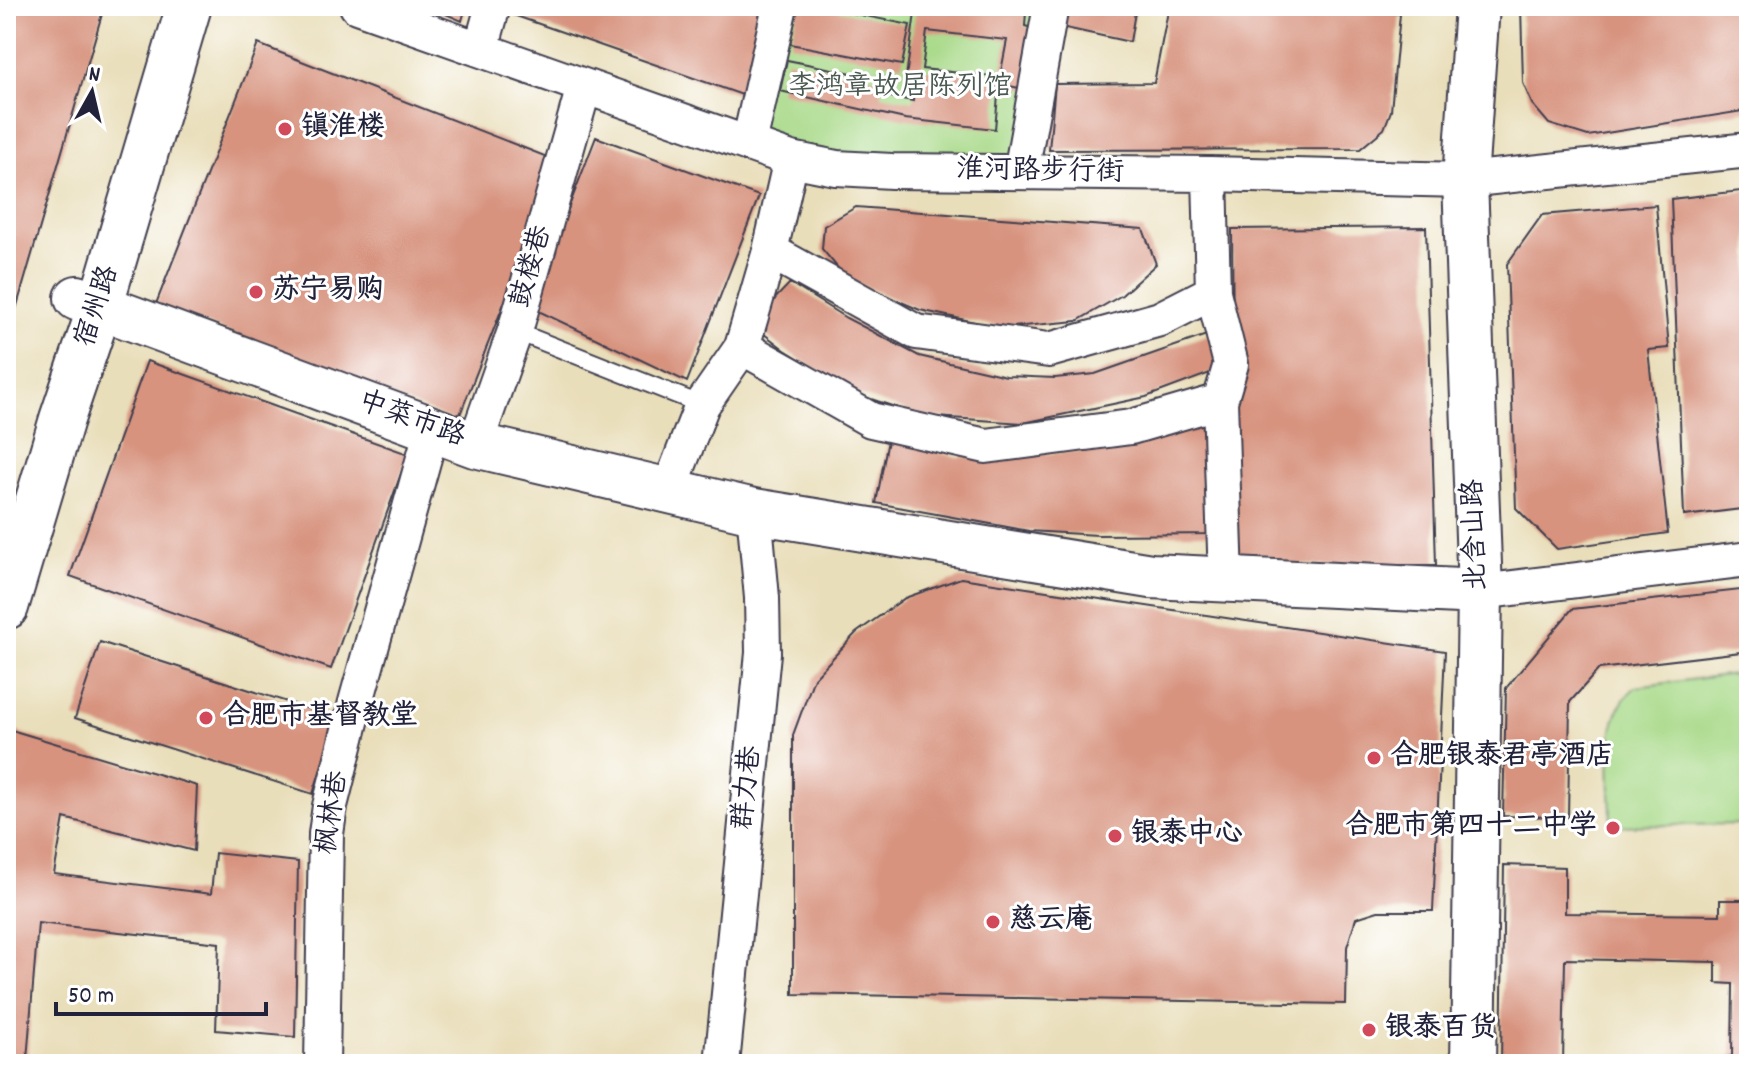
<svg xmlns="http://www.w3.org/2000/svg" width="1755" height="1070" viewBox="0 0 1755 1070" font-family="Dekko,'LXGW WenKai TC',sans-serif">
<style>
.green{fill:#a8d988;stroke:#657e62;stroke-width:2}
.building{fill:#d7937e;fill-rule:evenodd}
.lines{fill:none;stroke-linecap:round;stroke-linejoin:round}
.lane-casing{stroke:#403e4e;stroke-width:20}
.street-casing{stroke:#403e4e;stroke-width:38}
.secondary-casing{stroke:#403e4e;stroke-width:48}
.lane{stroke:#fff;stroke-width:16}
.street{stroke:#fff;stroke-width:34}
.secondary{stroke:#fff;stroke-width:44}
.poi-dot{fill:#d1495b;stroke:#fff;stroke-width:3}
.labels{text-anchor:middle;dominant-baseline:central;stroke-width:6;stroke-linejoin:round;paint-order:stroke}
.park-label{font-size:28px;fill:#4a5952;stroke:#fff}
.poi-label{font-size:28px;font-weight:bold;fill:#22223b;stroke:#fff;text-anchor:start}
.street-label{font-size:28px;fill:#22223b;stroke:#fff}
</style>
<rect width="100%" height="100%" fill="#fff"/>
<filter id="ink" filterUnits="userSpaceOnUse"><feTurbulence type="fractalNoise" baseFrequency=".0125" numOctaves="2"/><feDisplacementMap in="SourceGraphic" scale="16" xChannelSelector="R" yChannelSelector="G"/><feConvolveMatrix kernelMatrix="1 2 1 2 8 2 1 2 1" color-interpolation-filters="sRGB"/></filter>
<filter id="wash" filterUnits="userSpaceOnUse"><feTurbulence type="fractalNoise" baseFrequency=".006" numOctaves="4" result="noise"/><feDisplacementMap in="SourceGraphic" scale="32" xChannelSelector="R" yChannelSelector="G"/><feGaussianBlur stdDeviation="1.8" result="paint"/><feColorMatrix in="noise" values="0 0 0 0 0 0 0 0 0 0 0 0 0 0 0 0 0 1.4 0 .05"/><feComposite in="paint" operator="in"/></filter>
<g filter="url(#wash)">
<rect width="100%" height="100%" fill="#e9deba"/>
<path class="green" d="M 780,6 L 1051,6 L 1021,172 L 749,144 Z
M 1749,672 L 1749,824 L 1611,826 C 1612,784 1598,716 1636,687 Z"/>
<g id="blocks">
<path class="building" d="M 6,6 L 100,6 L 102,14 L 7,340 Z
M 427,6 L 466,6 L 462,21 Z
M 503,6 L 768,6 L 748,97 L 502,11 Z
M 798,6 L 817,6 L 910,25 L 902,65 L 790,44 Z
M 916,6 L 1045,6 L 1044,15 L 1026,12 L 1025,26 L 1038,30 L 1030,90 L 999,84 L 995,129 L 905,119 L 780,91 L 787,60 L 882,79 L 881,95 L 913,101 L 915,81 L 906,77 ZM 927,31 L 1007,40 L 1000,77 L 922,69 Z
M 1065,6 L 1136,6 L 1130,42 L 1061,27 Z
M 1169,6 L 1347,6 L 1400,14 L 1391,111 L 1384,129 L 1360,149 L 1049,150 L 1055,84 L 1154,83 Z
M 1521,6 L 1749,6 L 1749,110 L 1588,136 L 1549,124 L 1532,104 L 1523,83 Z
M 258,44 L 560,162 L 457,422 L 156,304 Z
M 596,137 L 759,196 L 687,382 L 530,307 Z
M 1749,190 L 1749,508 L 1684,516 L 1671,199 Z
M 1656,205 L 1669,348 L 1648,350 L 1668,533 L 1557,549 L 1516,508 L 1507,264 L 1542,215 Z
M 856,207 L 1143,229 L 1156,264 L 1122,295 L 1077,321 L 1002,328 L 920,310 L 847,279 L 822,249 L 824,226 Z
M 1426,227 L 1436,565 L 1235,565 L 1232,229 Z
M 790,283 L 846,318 L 919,356 L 1006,376 L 1055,378 L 1095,374 L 1218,331 L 1229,366 L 1146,397 L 1023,423 L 922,416 L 856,394 L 785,350 L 751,324 Z
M 147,361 L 408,454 L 331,669 L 70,576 Z
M 1203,418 L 1217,534 L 1098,535 L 1029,531 L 876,503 L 888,440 L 957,457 L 1045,454 L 1093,450 Z
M 961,578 L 1445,651 L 1433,911 L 1378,911 L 1356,918 L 1347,947 L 1346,1004 L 793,994 L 793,735 L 814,678 L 856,633 L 905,598 Z
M 1749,589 L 1749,651 L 1599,669 L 1570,702 L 1568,817 L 1503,816 L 1506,688 L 1572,609 Z
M 100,642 L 337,718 L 313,794 L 75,718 Z
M 8,729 L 197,786 L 194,851 L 64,818 L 54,874 L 211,894 L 215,853 L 298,862 L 295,1037 L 216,1030 L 219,943 L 38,923 L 27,1060 L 50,1062 L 50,1064 L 6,1064 L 6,737 Z
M 1504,865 L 1565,867 L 1565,913 L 1720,915 L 1720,900 L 1749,900 L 1749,1064 L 1716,1064 L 1717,1059 L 1732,1056 L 1733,984 L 1716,983 L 1716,962 L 1565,959 L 1563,1064 L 1501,1064 Z"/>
</g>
</g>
<g filter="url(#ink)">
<use href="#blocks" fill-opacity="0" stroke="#403e4e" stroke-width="2"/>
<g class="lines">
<g class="lane-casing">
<path id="lane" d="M 515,331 L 702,405"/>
</g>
<g class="street-casing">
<path id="street" d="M 357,6 L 791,159 L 836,168 L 892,171 L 1210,174 L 1465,180 L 1749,150
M 481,49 L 493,6
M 749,144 L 780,6
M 1021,172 L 1051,6
M 770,251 L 916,332 L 1049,350 L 1160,319 L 1213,292 L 1210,174
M 1213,292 L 1231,364 L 1220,401 L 1226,580
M 742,347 L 871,420 L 986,446 L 1131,427 L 1220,401
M 475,445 L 515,331 L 584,87
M 669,490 L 702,405 L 742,347 L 770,251 L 791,159
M 1480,592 L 1749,559
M 322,1064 L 326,834 L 330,806 L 356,702 L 432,429
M 722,1064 L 763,653 L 762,598 L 754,511"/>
</g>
<g class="secondary-casing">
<path id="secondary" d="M 77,298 L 475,445 L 754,511 L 1151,576 L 1480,592
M 6,607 L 62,419 L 100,307 L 189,6
M 1473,1064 L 1480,592 L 1465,180 L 1477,6"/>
</g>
<use href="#lane" class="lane"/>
<use href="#street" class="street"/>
<use href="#secondary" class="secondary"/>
</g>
</g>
<g class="poi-dot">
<circle cx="285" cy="129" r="8"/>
<circle cx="256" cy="292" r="8"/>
<circle cx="206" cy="718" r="8"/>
<circle cx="1374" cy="758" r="8"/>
<circle cx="1613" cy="828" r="8"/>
<circle cx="1115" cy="836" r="8"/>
<circle cx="993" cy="922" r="8"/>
<circle cx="1369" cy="1030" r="8"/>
</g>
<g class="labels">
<g class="park-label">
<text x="900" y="89">李鸿章故居陈列馆</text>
</g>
<g class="poi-label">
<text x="301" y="129">镇淮楼</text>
<text x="272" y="292">苏宁易购</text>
<text x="222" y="718">合肥市基督教堂</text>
<text x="1390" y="758">合肥银泰君亭酒店</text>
<text x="1597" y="828" text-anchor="end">合肥市第四十二中学</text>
<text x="1131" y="836">银泰中心</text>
<text x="1009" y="922">慈云庵</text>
<text x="1385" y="1030">银泰百货</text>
</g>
<g class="street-label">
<text transform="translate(1040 173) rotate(1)">淮河路步行街</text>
<text transform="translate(533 267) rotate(-74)">鼓楼巷</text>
<text transform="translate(99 307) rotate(-72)">宿州路</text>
<text transform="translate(411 421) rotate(20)">中菜市路</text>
<text transform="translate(1477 535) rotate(-92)">北含山路</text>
<text transform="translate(749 788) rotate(-84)">群力巷</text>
<text transform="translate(334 813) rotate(-82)">枫林巷</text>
</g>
</g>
<rect width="1755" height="1070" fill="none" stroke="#fff" stroke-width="32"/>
<g transform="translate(92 92) rotate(8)" stroke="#ffffff" stroke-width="6" paint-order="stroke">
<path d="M0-6L14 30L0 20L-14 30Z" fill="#22223b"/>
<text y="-12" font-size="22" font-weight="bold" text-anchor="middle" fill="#22223b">N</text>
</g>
<path d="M56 1002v12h210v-12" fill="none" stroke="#22223b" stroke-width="4"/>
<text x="68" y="1002" font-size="24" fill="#22223b" stroke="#ffffff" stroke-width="6" paint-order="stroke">50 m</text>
</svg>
